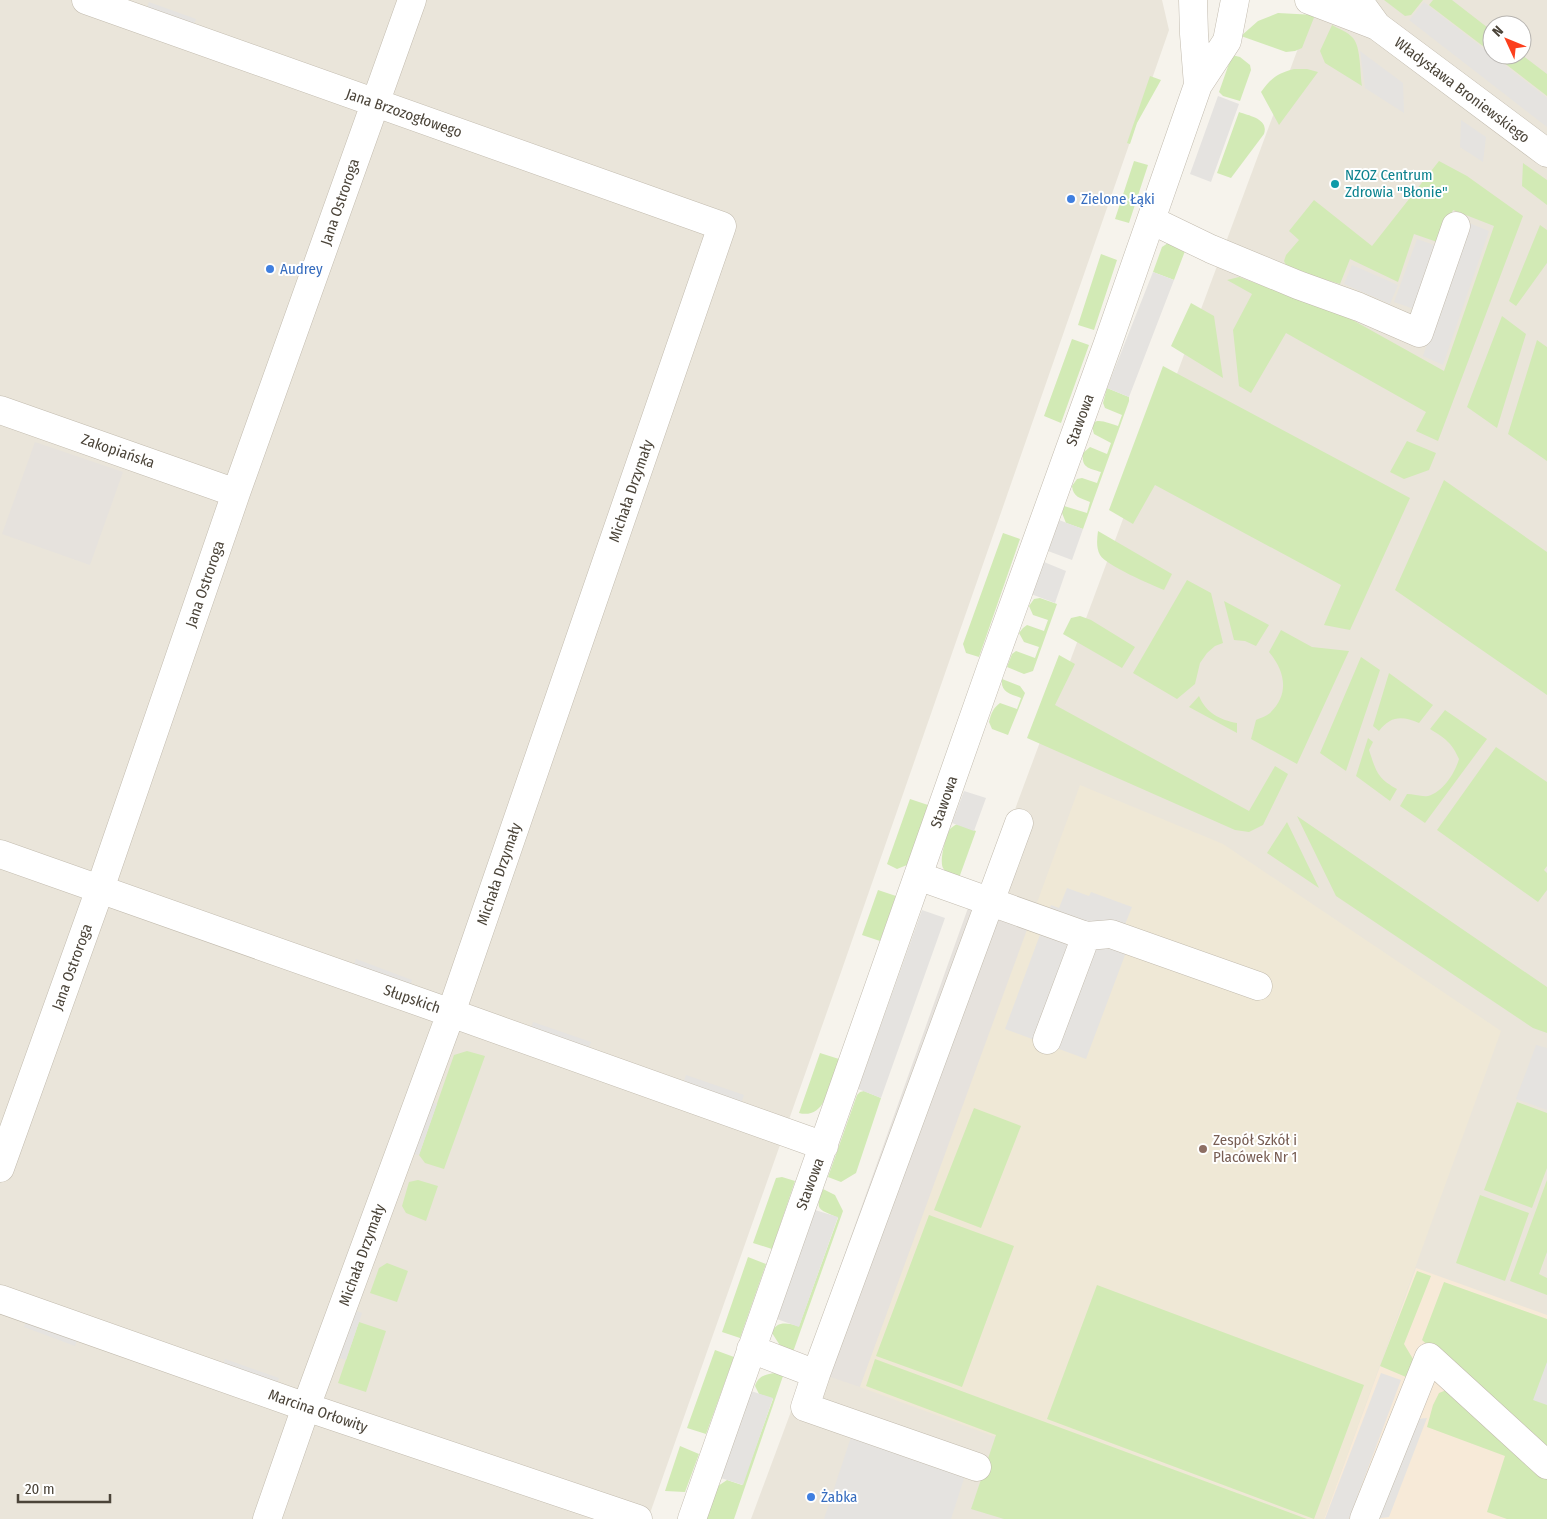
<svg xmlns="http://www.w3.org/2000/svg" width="1547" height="1519" viewBox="0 0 1547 1519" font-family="'Fira Sans Condensed',sans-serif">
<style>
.residential{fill:#eae5da;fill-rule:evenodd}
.commercial{fill:#f7ead8}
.industrial{fill:#e6e2dd}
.education{fill:#efe8d6}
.green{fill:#d2eab5}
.parking{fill:#e5e3e0}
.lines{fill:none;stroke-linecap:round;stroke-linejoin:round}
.minor-casing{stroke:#c2bbae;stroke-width:29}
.minor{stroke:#fff;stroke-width:28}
.culture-dot{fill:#0f9aa8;stroke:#fff;stroke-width:2}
.shop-dot{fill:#3f7fe0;stroke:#fff;stroke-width:2}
.education-dot{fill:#8d6e63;stroke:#fff;stroke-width:2}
.labels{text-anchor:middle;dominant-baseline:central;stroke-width:4;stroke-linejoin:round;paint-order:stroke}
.street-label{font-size:15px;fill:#4b4439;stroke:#fff}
.culture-label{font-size:15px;fill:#0d838f;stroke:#fff;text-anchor:start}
.shop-label{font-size:15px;fill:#366cbe;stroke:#fff;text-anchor:start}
.education-label{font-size:15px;fill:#785e54;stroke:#fff;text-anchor:start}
</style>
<rect width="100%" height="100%" fill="#f6f3ec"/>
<path class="residential" d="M 0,0 L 1162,0 L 1169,30 L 840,975 L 648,1519 L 0,1519 Z
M 1316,0 L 1547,0 L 1547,1519 L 751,1519 ZM 1492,25 L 1522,25 L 1522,55 L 1492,55 Z"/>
<path class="commercial" d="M 1416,1268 L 1547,1315 L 1547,1519 L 1324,1519 Z"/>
<path class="industrial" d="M 35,442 L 123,472 L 90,565 L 2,534 Z
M 968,908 L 1027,929 L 860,1387 L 804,1368 Z"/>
<path class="education" d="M 1080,785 L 1223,844 L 1501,1031 L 1324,1519 L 1218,1519 L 860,1387 Z"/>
<path class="green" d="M 1384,0 L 1423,0 L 1411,15 L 1405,16 Z
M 1433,0 L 1452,0 L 1492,31 L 1492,53 L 1429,5 Z
M 1278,13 L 1315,15 L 1302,48 L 1295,51 L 1286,52 L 1241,36 L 1258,21 Z
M 1332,25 C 1339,29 1348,32 1353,38 C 1361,47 1360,74 1362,86 L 1325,63 L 1320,51 Z
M 1232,55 L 1240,57 L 1250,65 L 1251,70 L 1240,101 L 1223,96 L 1219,92 Z
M 1494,55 L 1522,55 L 1547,74 L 1547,96 Z
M 1294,69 L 1307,69 L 1318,72 L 1279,125 L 1261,92 C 1271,78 1278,73 1294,69 Z
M 1150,76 L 1161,80 L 1137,123 L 1130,144 L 1127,143 Z
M 1239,112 C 1250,116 1269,119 1264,134 L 1231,178 L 1217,173 Z
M 1134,161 L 1148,165 L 1129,223 L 1115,219 Z
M 1439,161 L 1467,176 L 1523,216 L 1438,441 L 1416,431 L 1426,412 L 1286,333 L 1251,393 L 1239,386 L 1233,330 L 1252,294 L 1227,280 L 1239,277 L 1349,318 L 1444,371 L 1494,226 L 1453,210 L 1440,243 L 1414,234 L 1398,282 L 1350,259 L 1340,284 L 1293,270 L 1287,267 L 1284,261 L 1286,255 L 1299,240 L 1289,231 L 1314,200 L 1372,246 Z
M 1523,163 L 1547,180 L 1547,205 L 1522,186 Z
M 1540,225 L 1547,230 L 1547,263 L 1516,306 L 1509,301 Z
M 1168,243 L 1185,251 L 1174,280 L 1153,272 L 1162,247 Z
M 1101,254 L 1117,260 L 1094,330 L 1078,325 Z
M 1191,303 L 1214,316 L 1223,378 L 1171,346 Z
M 1502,316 L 1526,334 L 1497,428 L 1467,407 Z
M 1072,339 L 1089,345 L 1061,423 L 1044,416 Z
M 1537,340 L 1547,347 L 1547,461 L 1508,434 Z
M 1163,366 L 1410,498 L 1350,630 L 1324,625 L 1341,585 L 1155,485 L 1133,524 L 1109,510 Z
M 1107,388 L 1129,397 L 1129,401 L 1083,529 L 1066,523 L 1062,513 L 1064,506 L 1087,513 L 1090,502 C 1080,498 1073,497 1072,486 L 1077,479 L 1082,478 L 1097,483 L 1101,472 C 1089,468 1081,468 1083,453 L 1090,447 L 1107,454 L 1111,443 L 1094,434 C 1087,413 1108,423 1118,426 L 1122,415 L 1105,408 L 1103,403 Z
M 1407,441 L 1436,453 L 1429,470 L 1404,479 L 1390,472 Z
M 1444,480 L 1547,552 L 1547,695 L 1395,590 Z
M 1098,531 L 1172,574 L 1164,590 C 1150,584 1107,566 1100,555 C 1096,548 1097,539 1098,531 Z
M 1003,533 L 1020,539 L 979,657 L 966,653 L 963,644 Z
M 1187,580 L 1211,593 L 1223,643 L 1215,646 L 1207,653 L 1200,663 L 1195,684 L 1177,699 L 1133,673 Z
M 1040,598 L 1057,604 L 1033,671 L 1024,674 L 1007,667 L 1012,654 L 1016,651 L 1035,658 L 1039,647 L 1024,642 L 1019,633 L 1023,628 L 1027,625 L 1044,631 L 1048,620 L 1033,615 L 1029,606 L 1034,599 Z
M 1224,601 L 1269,625 L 1256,646 L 1245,641 L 1234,640 Z
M 1080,616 L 1091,620 L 1135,647 L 1122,668 L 1063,634 L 1071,618 Z
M 1281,630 L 1312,647 L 1349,651 L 1297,764 L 1251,739 L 1256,720 C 1260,718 1267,716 1270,713 C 1290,694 1285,671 1269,652 Z
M 1059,655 L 1075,664 L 1055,705 L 1249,811 L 1275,766 L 1288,774 L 1263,825 L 1249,832 L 1235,830 L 1027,738 Z
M 1361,657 L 1380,670 L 1346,771 L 1320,753 Z
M 1389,673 L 1433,705 L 1419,723 C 1403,716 1391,715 1379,731 L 1373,726 Z
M 1002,679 L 1020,686 L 1025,693 L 1008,735 L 992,729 L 989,722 C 991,714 993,708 1000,703 L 1017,709 L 1021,698 C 1012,694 1000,693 1002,679 Z
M 1199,696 C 1206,713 1220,720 1237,723 L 1237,733 L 1189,707 Z
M 1445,710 L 1487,739 L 1425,823 L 1400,806 L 1407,794 C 1413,794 1422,797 1428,796 C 1443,792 1455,773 1459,759 C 1452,743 1445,738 1430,729 Z
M 1368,738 L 1373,742 L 1369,750 C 1376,771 1377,778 1397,789 L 1390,801 L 1356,776 Z
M 1496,747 L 1547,782 L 1547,866 L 1544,870 L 1547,873 L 1547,890 L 1538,902 L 1437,830 Z
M 910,799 L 928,805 L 907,865 L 897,869 L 887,864 Z
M 1297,816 L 1547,987 L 1547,1033 L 1533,1028 L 1336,896 Z
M 1287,822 L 1319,888 L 1267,853 Z
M 957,824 L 976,831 L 959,878 C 953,876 946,874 943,868 C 939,861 946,835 950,829 C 951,828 955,825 957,824 Z
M 878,890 L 896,896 L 880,941 L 862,935 Z
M 467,1051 L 485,1056 L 444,1169 L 425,1163 L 419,1155 L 454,1055 Z
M 820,1053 L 839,1059 L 824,1101 C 819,1111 810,1116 799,1113 Z
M 864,1091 L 881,1098 L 856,1173 L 841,1182 L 828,1177 L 857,1095 L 860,1092 Z
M 1517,1102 L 1547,1113 L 1547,1168 L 1532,1208 L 1484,1190 Z
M 974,1108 L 1021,1126 L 981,1228 L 934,1210 Z
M 782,1177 L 795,1181 L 772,1249 L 753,1243 L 776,1178 Z
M 418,1180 L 438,1186 L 426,1221 L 406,1213 L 402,1206 L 409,1182 Z
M 1547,1180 L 1547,1252 L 1539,1274 L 1547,1278 L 1547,1295 L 1510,1281 Z
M 823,1189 L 835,1195 L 843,1211 L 793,1352 L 781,1347 L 772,1333 C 776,1320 788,1323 799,1326 L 838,1218 C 819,1208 814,1212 823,1189 Z
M 1480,1195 L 1529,1213 L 1505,1281 L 1456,1263 Z
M 929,1215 L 1014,1246 L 962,1387 L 876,1356 Z
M 748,1257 L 766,1264 L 740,1338 L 722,1332 Z
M 387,1263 L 408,1271 L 397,1302 L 370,1293 L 379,1268 Z
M 1417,1271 L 1431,1276 L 1404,1344 L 1413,1359 L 1406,1377 L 1380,1366 Z
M 1444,1282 L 1547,1319 L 1547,1453 L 1422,1340 Z
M 1097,1285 L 1364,1385 L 1314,1519 L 1047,1419 Z
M 359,1322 L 386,1331 L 366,1392 L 338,1383 Z
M 715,1350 L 734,1357 L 706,1434 L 687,1428 Z
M 875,1359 L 1307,1519 L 1004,1519 L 971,1509 L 996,1435 L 866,1386 Z
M 775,1373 L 783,1376 L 734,1519 L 706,1519 L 718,1486 L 727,1480 L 742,1485 L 773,1399 L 759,1394 L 755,1386 C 758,1376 766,1374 775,1373 Z
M 1449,1389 L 1547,1475 L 1547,1519 L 1507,1519 L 1487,1512 L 1505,1456 L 1427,1427 L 1433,1405 L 1439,1393 Z
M 680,1446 L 699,1454 L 685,1492 L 665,1491 Z"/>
<path class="parking" d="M 149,2 L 196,19 L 192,29 L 145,13 Z
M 1424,2 L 1547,98 L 1547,127 L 1409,20 Z
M 1360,51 L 1403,83 L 1404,113 L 1365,88 Z
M 1218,96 L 1239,104 L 1211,182 L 1190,174 Z
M 1461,120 L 1486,137 L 1483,162 L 1460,147 Z
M 1469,223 L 1489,231 L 1443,365 L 1423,356 Z
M 1417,239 L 1437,246 L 1414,309 L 1394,302 Z
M 1352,265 L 1398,285 L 1390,304 L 1344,284 Z
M 1153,272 L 1174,280 L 1129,397 L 1107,388 Z
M 1059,520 L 1083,529 L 1072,560 L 1048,551 Z
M 1044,562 L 1066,571 L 1055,603 L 1031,594 Z
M 964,791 L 986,798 L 974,831 L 952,823 Z
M 1067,888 L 1089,896 L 1091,892 L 1132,907 L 1124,927 L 1134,931 L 1086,1059 L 1005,1029 L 1051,905 L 1059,908 Z
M 922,910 L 945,918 L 881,1098 L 858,1089 Z
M 356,959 L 412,980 L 409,990 L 352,970 Z
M 533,1022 L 591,1042 L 587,1053 L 529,1033 Z
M 1536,1045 L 1547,1048 L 1547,1110 L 1516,1099 Z
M 686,1075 L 744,1095 L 740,1106 L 682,1087 Z
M 426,1100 L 437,1104 L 419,1155 L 408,1152 Z
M 815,1210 L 838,1217 L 799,1327 L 777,1319 Z
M 351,1309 L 362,1313 L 346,1360 L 335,1356 Z
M 28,1317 L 79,1335 L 75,1346 L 24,1327 Z
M 225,1359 L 279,1378 L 275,1389 L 221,1371 Z
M 1547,1362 L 1547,1405 L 1533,1400 Z
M 1381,1373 L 1401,1380 L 1349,1519 L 1325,1519 Z
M 751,1391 L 773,1398 L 743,1485 L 721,1478 Z
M 1427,1418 L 1389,1517 L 1373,1519 L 1408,1420 Z
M 853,1431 L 967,1469 L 951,1519 L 824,1519 Z"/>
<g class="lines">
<g class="minor-casing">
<path id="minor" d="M 86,0 L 722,226 L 451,1013 L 306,1407 L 267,1519
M 1193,0 L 1194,34 L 1198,85
M 1309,0 L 1377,26
M 1358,0 L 1377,26 L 1547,153
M 1151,220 L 1211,249 L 1298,285 L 1359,307 L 1419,333 L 1456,226
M 0,410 L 236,493
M 0,854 L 451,1013 L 824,1146
M 918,876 L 1086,936 L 1047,1040
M 1086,936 L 1111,934 L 1258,986
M 0,1168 L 100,889 L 236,493 L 412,0
M 0,1299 L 306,1407 L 638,1519
M 751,1349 L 816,1374 L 1019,823
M 816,1374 L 805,1407 L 977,1467
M 692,1519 L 991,668 L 1108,343 L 1198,85 L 1227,41 L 1235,0
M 1364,1519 L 1429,1357 L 1547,1465"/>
</g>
<use href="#minor" class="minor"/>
</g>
<circle class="culture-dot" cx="1335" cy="184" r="5"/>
<g class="shop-dot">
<circle cx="1071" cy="199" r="5"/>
<circle cx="270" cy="269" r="5"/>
<circle cx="811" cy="1497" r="5"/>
</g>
<circle class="education-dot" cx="1203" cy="1149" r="5"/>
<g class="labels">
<g class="street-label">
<text transform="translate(1462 90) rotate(37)">Władysława Broniewskiego</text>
<text transform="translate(404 113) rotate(19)">Jana Brzozogłowego</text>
<text transform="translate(340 202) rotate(-71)">Jana Ostroroga</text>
<text transform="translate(1080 420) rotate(-70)">Stawowa</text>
<text transform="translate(118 451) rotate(19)">Zakopiańska</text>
<text transform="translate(631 491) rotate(-71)">Michała Drzymały</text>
<text transform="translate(205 584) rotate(-71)">Jana Ostroroga</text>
<text transform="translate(944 802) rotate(-71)">Stawowa</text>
<text transform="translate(499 874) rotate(-71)">Michała Drzymały</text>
<text transform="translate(72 967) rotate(-70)">Jana Ostroroga</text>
<text transform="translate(412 999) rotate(19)">Słupskich</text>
<text transform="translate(810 1184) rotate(-70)">Stawowa</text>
<text transform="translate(362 1255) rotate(-70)">Michała Drzymały</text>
<text transform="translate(318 1411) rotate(19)">Marcina Orłowity</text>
</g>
<g class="culture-label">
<text x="1345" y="175">NZOZ Centrum<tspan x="1345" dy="17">Zdrowia "Błonie"</tspan></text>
</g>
<g class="shop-label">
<text x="1081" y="199">Zielone Łąki</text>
<text x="280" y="269">Audrey</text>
<text x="821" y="1497">Żabka</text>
</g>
<g class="education-label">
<text x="1213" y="1140">Zespół Szkół i<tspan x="1213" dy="17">Placówek Nr 1</tspan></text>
</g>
</g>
<g transform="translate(1507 40) rotate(314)"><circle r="24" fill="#ffffff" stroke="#b7b4b0"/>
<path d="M0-4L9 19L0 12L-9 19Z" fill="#fc3f1d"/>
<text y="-8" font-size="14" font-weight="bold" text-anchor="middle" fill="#4b4439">N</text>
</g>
<path d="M18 1494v8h92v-8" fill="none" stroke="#4b4439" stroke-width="2.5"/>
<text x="25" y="1494" font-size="15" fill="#4b4439" stroke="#ffffff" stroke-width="4" paint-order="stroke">20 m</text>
</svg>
